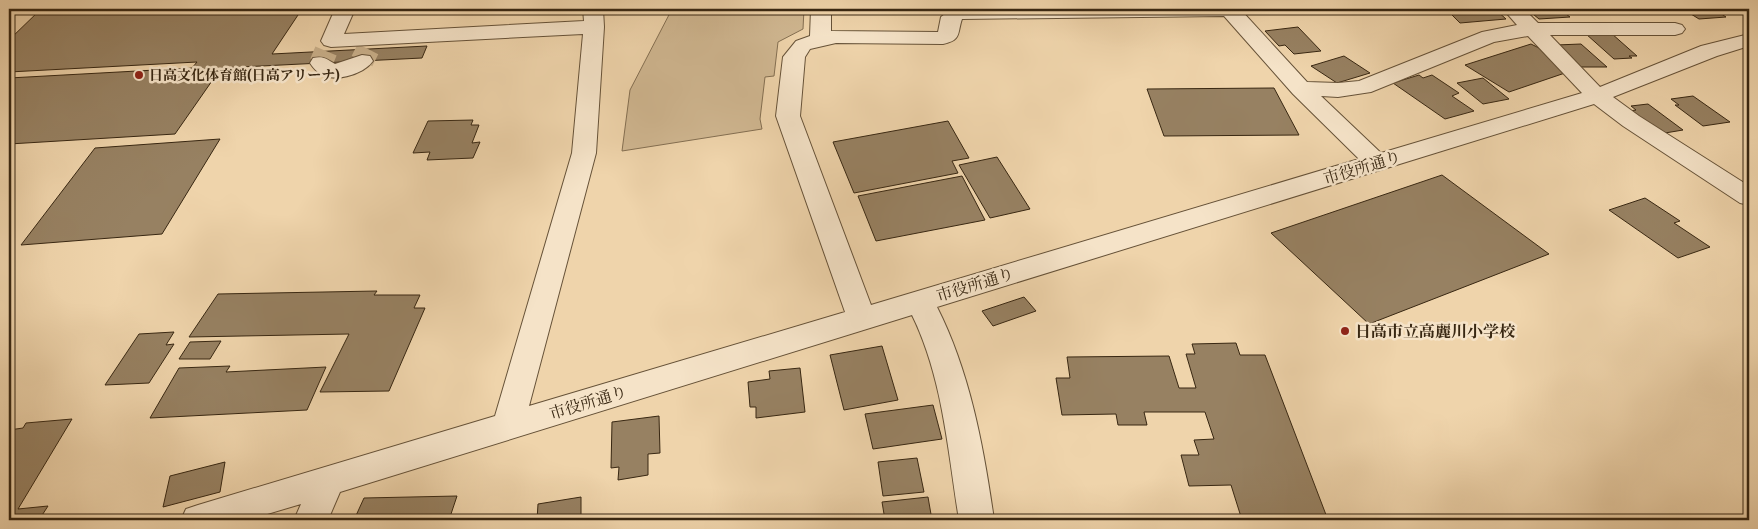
<svg xmlns="http://www.w3.org/2000/svg" width="1758" height="529" viewBox="0 0 1758 529" font-family="'Gentium Book Plus','Noto Serif JP',serif">
<style>
.green{fill:#d0b791;stroke:#846f52}
.building{fill:#978162;stroke:#382712}
.lines{fill:none;stroke-linecap:round;stroke-linejoin:round}
.minor-tunnel{stroke:#cab18c;stroke-width:23;stroke-dasharray:23 11;stroke-linecap:butt}
.minor-casing{stroke:#665238;stroke-width:2}
.minor{fill:#f5e3c8;fill-rule:evenodd}
.poi-dot{fill:#8f2418;stroke:#f5e3c8;stroke-width:2}
.labels{text-anchor:middle;dominant-baseline:central;stroke-width:5;stroke-linejoin:round;paint-order:stroke}
.far-poi-label{font-size:14px;font-weight:bold;fill:#382712;stroke:#f5e3c8;text-anchor:start}
.street-label{font-size:16px;fill:#382712;stroke:#f5e3c8}
.poi-label{font-size:16px;font-weight:bold;fill:#382712;stroke:#f5e3c8;text-anchor:start}
</style>
<rect width="100%" height="100%" fill="#efd4ab"/>
<filter id="stains"><feTurbulence type="fractalNoise" baseFrequency=".004" numOctaves="4"/><feColorMatrix values="0 0 0 0 .2 0 0 0 0 .09 0 0 0 0 .02 0 0 0 .5 -.17"/></filter>
<radialGradient id="worn" r=".72"><stop offset=".6" stop-color="#630" stop-opacity="0"/><stop offset="1" stop-color="#630" stop-opacity=".3"/></radialGradient>
<path class="green" d="M 672,9 L 804,9 L 803,29 L 778,42 L 774,76 L 765,77 L 760,119 L 762,129 L 622,151 L 630,90 Z"/>
<path class="building" d="M 41,9 L 302,9 L 272,54 L 427,46 L 422,58 L 221,68 L 175,134 L 9,144 L 9,78 L 192,68 L 197,62 L 9,72 L 9,40 Z
M 888,9 L 925,9 L 926,13 L 888,13 Z
M 1238,9 L 1279,9 L 1242,13 Z
M 1495,9 L 1506,19 L 1460,23 L 1449,12 Z
M 1537,9 L 1559,9 L 1570,17 L 1539,19 L 1528,10 Z
M 1683,9 L 1714,9 L 1726,17 L 1699,19 Z
M 1298,27 L 1321,51 L 1294,54 L 1285,45 L 1279,46 L 1265,31 Z
M 1611,33 L 1637,56 L 1629,56 L 1632,58 L 1614,59 L 1586,34 Z
M 1531,44 L 1547,52 L 1565,73 L 1509,92 L 1465,65 Z
M 1581,44 L 1607,67 L 1581,67 L 1556,45 Z
M 1344,56 L 1370,73 L 1337,83 L 1311,66 Z
M 1419,75 L 1423,78 L 1432,75 L 1459,93 L 1452,96 L 1474,111 L 1445,119 L 1393,83 Z
M 1483,78 L 1509,99 L 1483,104 L 1457,83 Z
M 1274,88 L 1299,135 L 1164,136 L 1147,89 Z
M 1693,96 L 1730,122 L 1703,126 L 1675,105 L 1679,105 L 1671,99 Z
M 1648,104 L 1683,130 L 1659,134 L 1629,111 L 1636,110 L 1631,106 Z
M 473,120 L 471,125 L 479,125 L 472,143 L 480,142 L 473,158 L 427,160 L 430,152 L 413,153 L 428,121 Z
M 948,121 L 969,158 L 952,161 L 958,173 L 854,193 L 833,142 Z
M 220,139 L 162,234 L 21,245 L 95,148 Z
M 997,157 L 1030,209 L 990,218 L 959,165 Z
M 1442,175 L 1549,254 L 1369,324 L 1271,233 Z
M 962,176 L 985,220 L 876,241 L 858,196 Z
M 1645,198 L 1680,221 L 1674,223 L 1710,247 L 1678,258 L 1609,210 Z
M 377,291 L 374,295 L 420,295 L 414,308 L 425,308 L 389,391 L 320,392 L 349,334 L 189,337 L 218,294 Z
M 1024,297 L 1036,311 L 993,326 L 982,311 Z
M 174,332 L 166,345 L 174,344 L 149,383 L 105,385 L 139,334 Z
M 221,341 L 210,359 L 179,359 L 190,342 Z
M 1236,343 L 1240,355 L 1265,355 L 1328,520 L 1242,520 L 1231,485 L 1189,486 L 1181,455 L 1199,455 L 1194,440 L 1214,439 L 1205,412 L 1144,412 L 1147,425 L 1118,425 L 1116,414 L 1062,415 L 1056,378 L 1070,378 L 1067,357 L 1169,356 L 1179,388 L 1196,388 L 1186,354 L 1195,354 L 1192,344 Z
M 882,346 L 898,400 L 844,410 L 830,355 Z
M 230,366 L 226,372 L 326,367 L 307,410 L 150,418 L 179,368 Z
M 800,368 L 805,412 L 756,418 L 756,407 L 750,407 L 748,382 L 770,379 L 769,371 Z
M 933,405 L 942,439 L 873,449 L 865,414 Z
M 659,416 L 660,453 L 648,454 L 648,475 L 618,480 L 619,467 L 611,468 L 612,422 Z
M 72,419 L 18,509 L 48,506 L 39,520 L 9,520 L 9,430 L 23,428 L 26,423 Z
M 917,458 L 924,492 L 883,496 L 878,462 Z
M 225,462 L 220,492 L 163,507 L 170,476 Z
M 457,496 L 449,520 L 354,520 L 364,498 Z
M 581,497 L 581,516 L 558,520 L 537,520 L 538,504 Z
M 928,497 L 932,520 L 885,520 L 882,502 Z
M 646,517 L 645,520 L 610,520 Z"/>
<g class="lines">
<path class="minor-tunnel" d="M 362,61 L 368,49
M 321,63 L 326,51"/>
<g class="minor-casing">
<path id="minor" d="M 335,9 L 355,9 L 344,34 L 584,21 L 583,9 L 603,9 L 604,27 L 596,153 L 529,406 L 845,312 L 776,116 L 783,57 L 796,41 L 810,36 L 811,9 L 831,9 L 831,31 L 938,32 L 941,17 L 951,9 L 1240,9 L 1307,82 L 1338,83 L 1359,81 L 1482,32 L 1517,25 L 1503,9 L 1524,9 L 1538,23 L 1675,23 L 1682,25 L 1685,29 L 1682,33 L 1675,35 L 1550,35 L 1600,87 L 1701,46 L 1749,34 L 1749,46 L 1717,56 L 1613,97 L 1639,116 L 1749,186 L 1749,205 L 1740,203 L 1623,126 L 1594,104 L 937,307 C 970,372 984,448 994,520 L 959,520 C 948,452 943,378 912,315 L 340,492 L 328,520 L 294,520 L 301,504 L 247,520 L 181,520 L 186,509 L 198,505 L 495,416 L 572,153 L 583,34 L 331,47 L 324,45 L 321,41 ZM 1224,16 L 1293,94 L 1359,159 L 871,305 L 800,116 L 805,57 L 810,49 L 836,43 L 943,44 C 962,40 957,33 962,19 ZM 1528,36 L 1582,93 L 1381,153 L 1321,96 L 1338,97 L 1371,92 L 1494,42 Z
M 362,55 L 370,56 L 373,61 C 363,75 332,84 318,72 C 315,70 312,66 310,63 L 313,58 C 324,56 326,59 335,64 Z"/>
</g>
<use href="#minor" class="minor"/>
</g>
<g class="poi-dot">
<circle cx="139" cy="75" r="5"/>
<circle cx="1345" cy="331" r="5"/>
</g>
<g class="labels">
<g class="far-poi-label">
<text x="149" y="75">日高文化体育館(日高アリーナ)</text>
</g>
<g class="street-label">
<text transform="translate(1362 167) rotate(-17)">市役所通り</text>
<text transform="translate(975 284) rotate(-17)">市役所通り</text>
<text transform="translate(588 402) rotate(-17)">市役所通り</text>
</g>
<g class="poi-label">
<text x="1355" y="331">日高市立高麗川小学校</text>
</g>
</g>
<rect width="1758" height="529" fill="none" stroke="#efd4ab" stroke-width="30"/>
<rect x="10" y="10" width="1738" height="509" fill="none" stroke="#382712" stroke-width="2.5"/>
<rect x="15" y="15" width="1728" height="499" fill="none" stroke="#382712"/>
<rect width="100%" height="100%" filter="url(#stains)"/>
<rect width="100%" height="100%" fill="url(#worn)"/>
</svg>
